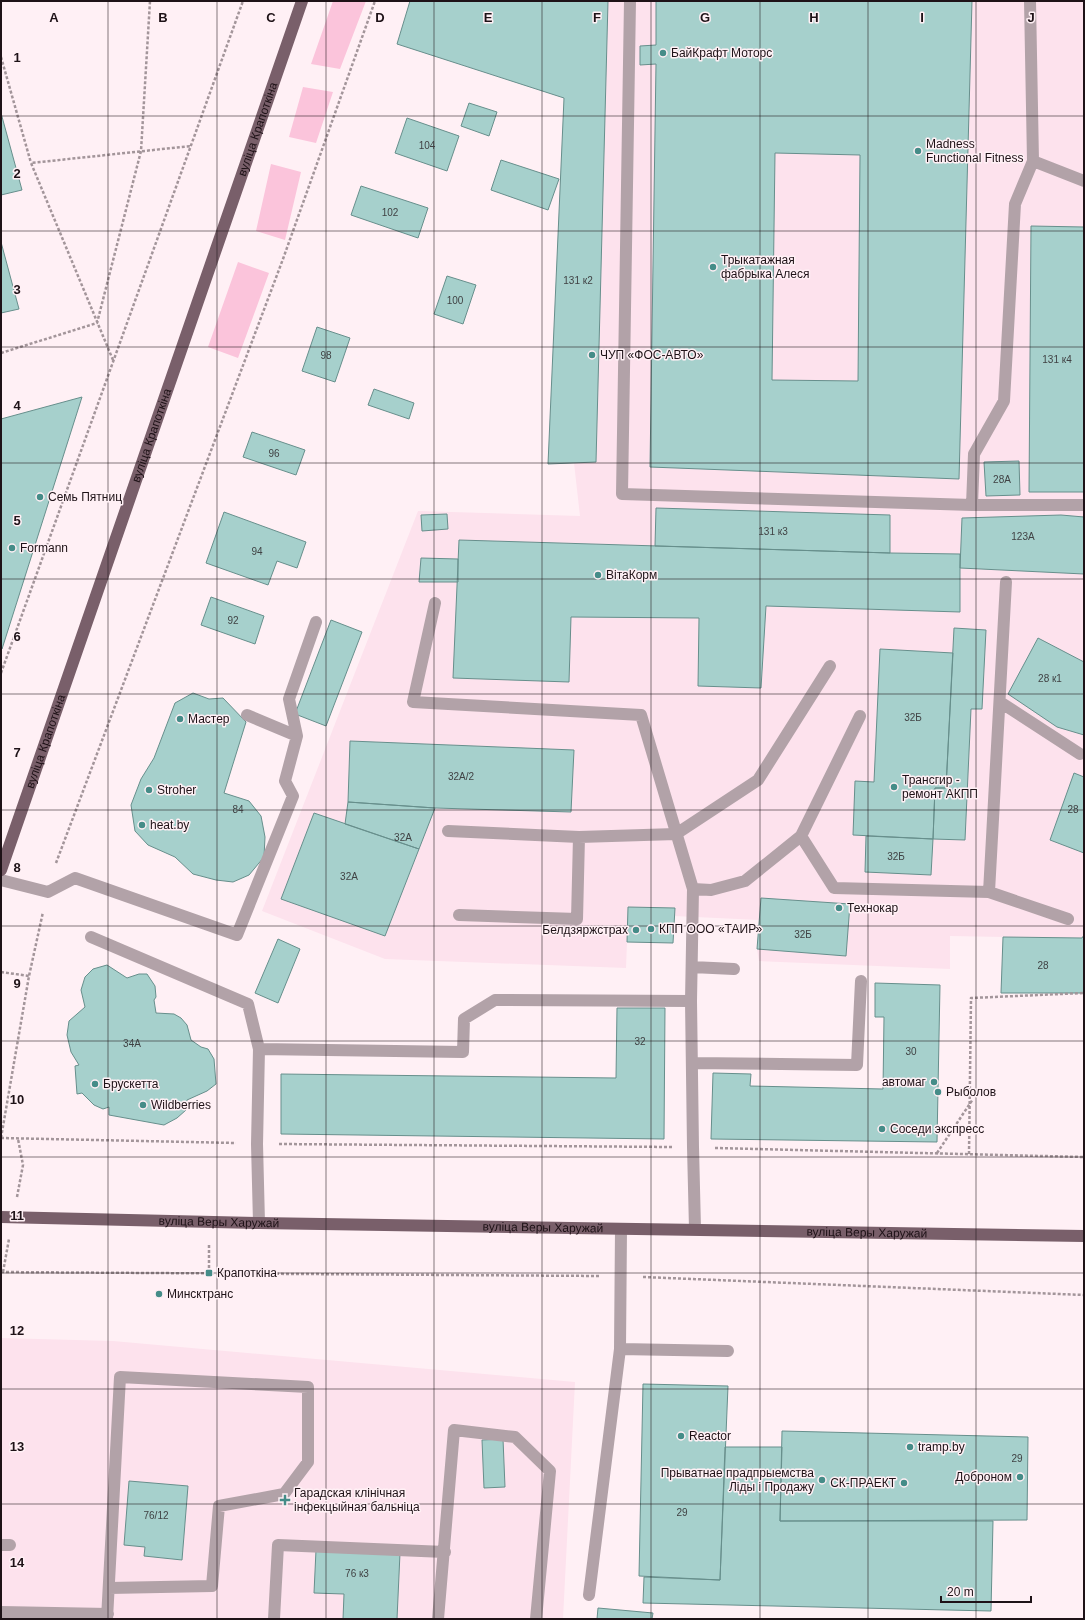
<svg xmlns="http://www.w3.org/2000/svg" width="1085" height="1620" viewBox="0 0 1085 1620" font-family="Arial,sans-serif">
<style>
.built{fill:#fde2ed}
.green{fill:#fbc4db}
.building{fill:#a6d0cc;stroke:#678f8c;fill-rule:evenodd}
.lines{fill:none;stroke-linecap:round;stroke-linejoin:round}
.path{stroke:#a3959a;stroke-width:2.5;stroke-dasharray:3 2;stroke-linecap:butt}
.minor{stroke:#b2a2a8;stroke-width:12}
.major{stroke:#795f6a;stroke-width:12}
.grid{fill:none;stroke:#1e1217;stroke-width:1;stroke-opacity:0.55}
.poi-dot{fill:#458c88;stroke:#fff0f5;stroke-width:1.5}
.labels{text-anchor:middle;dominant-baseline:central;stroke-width:3;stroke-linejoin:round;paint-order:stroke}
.number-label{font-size:10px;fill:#404244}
.poi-label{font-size:12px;fill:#1e1217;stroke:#fff0f5;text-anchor:start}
.street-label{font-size:12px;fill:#1e1217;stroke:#fff0f5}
.grid-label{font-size:13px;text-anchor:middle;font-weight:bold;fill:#1e1217;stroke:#fff0f5;stroke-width:3;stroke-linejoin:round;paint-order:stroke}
</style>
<rect width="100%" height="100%" fill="#fff0f5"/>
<path class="built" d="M 410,1 L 1084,1 L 1084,993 L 1001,993 L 1003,937 L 950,936 L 950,969 L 759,961 L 757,949 L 759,920 L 674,916 L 673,943 L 627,942 L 626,968 L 385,959 L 262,911 L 418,511 L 580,516 L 574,463 L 548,464 L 564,98 L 397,44 Z
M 1,1338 L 113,1341 L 575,1382 L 563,1619 L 1,1619 Z"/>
<path class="green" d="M 333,1 L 366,1 L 340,69 L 311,64 Z
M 303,87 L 333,92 L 316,143 L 289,137 Z
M 271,164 L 301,172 L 285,240 L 256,231 Z
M 238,262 L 269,273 L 238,358 L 208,347 Z"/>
<path class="building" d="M 410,1 L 608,1 L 596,462 L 548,464 L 564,98 L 397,44 Z
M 656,1 L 972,1 L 959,479 L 650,467 L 656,64 L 640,65 L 640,46 L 656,45 ZM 775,153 L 860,155 L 858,381 L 772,380 Z
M 469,103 L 497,112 L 489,136 L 461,126 Z
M 1,113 L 22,190 L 1,195 Z
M 407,118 L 459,136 L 447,171 L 395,153 Z
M 501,160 L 559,179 L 548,210 L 491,190 Z
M 361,186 L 428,208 L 418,238 L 351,215 Z
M 1031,226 L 1084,227 L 1084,492 L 1029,492 Z
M 1,242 L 19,309 L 1,313 Z
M 447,276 L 476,285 L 463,324 L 434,314 Z
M 317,327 L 350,338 L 335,382 L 302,371 Z
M 374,389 L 414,403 L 409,419 L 368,405 Z
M 82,397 L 2,649 L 1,645 L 1,419 Z
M 252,432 L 305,450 L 296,475 L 243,457 Z
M 1019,461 L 1020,495 L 986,496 L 984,462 Z
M 656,508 L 890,515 L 890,553 L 655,546 Z
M 224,512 L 306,542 L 297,568 L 277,561 L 268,585 L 206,563 Z
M 447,514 L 448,529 L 422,531 L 421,515 Z
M 1061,515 L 1084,517 L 1084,574 L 960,568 L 962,518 Z
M 459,540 L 890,553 L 960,554 L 960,612 L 766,606 L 761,688 L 698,686 L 699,618 L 571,617 L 569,682 L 453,678 Z
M 421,558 L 458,559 L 458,582 L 419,582 Z
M 211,597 L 264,616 L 255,644 L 201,625 Z
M 331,620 L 362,632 L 326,726 L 295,714 Z
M 954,628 L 986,630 L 982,709 L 971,709 L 965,840 L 933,839 L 935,788 L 946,788 Z
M 1038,638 L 1084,662 L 1084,735 L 1057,727 L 1008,694 Z
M 880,649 L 953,653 L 946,788 L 935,788 L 933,839 L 853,835 L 855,781 L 874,782 Z
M 193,693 L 209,699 L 223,698 L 246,722 L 224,793 L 249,801 L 261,816 L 265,837 L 264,857 L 249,875 L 233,882 L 216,880 L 193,874 L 175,857 L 148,845 L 135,831 L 131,805 L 141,779 L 154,758 L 175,703 Z
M 350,741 L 574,750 L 571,812 L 435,808 L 348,802 Z
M 1074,773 L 1084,777 L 1084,853 L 1050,840 Z
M 348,802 L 435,808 L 419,849 L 345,824 Z
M 314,813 L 419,849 L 385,936 L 281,899 Z
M 866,836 L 933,839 L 931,875 L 865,872 Z
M 761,898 L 850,904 L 846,956 L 757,949 Z
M 628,907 L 675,908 L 673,943 L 627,942 Z
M 1084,935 L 1084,993 L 1001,993 L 1003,937 L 1082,938 Z
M 278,939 L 300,949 L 278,1003 L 255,993 Z
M 107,965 L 127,978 L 139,974 L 147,974 L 155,986 L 156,997 L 154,1000 L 156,1013 L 174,1014 L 181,1018 L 187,1025 L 191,1040 L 201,1047 L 208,1049 L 214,1059 L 216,1084 L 207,1091 L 187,1100 L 186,1110 L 177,1118 L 164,1125 L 109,1115 L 109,1107 L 103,1109 L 94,1105 L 82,1093 L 77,1094 L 75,1066 L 79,1065 L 71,1052 L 67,1035 L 69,1021 L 85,1007 L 81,990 L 85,977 L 93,969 Z
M 875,983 L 940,985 L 937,1142 L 711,1139 L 713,1073 L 751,1074 L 750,1086 L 883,1089 L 884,1017 L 875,1017 Z
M 617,1008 L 665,1008 L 664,1139 L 281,1134 L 281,1074 L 616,1078 Z
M 643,1384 L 728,1386 L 720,1580 L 639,1576 Z
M 782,1431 L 1028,1437 L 1027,1520 L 780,1521 Z
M 503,1439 L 505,1487 L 484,1488 L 482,1440 Z
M 725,1447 L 782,1447 L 780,1521 L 993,1521 L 991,1611 L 643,1603 L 644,1577 L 720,1580 Z
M 129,1481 L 188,1486 L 182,1560 L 144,1556 L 145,1547 L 124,1545 Z
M 316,1550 L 400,1553 L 397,1619 L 343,1619 L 344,1594 L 314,1593 Z
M 598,1608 L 653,1613 L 652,1619 L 597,1619 Z"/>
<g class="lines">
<path class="path" d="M 1,57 L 31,163
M 1,353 L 97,323 L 141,151 L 150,1
M 113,360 L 31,163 L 191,146
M 1,673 L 243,1
M 56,863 L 283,259 L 375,1
M 1,972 L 29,976
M 1,1138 L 29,976 L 43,912
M 1,1138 L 236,1143
M 279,1144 L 672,1147
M 715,1148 L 1084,1157
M 937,1153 L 973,1099
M 969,1154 L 971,998 L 1084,993
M 17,1197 L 23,1165 L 18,1139
M 1,1272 L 600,1276
M 3,1272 L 9,1239
M 209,1273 L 209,1243
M 643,1277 L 1084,1295"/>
<path class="minor" d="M 630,1 L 622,494 L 972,505 L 974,454 L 1004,401 L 1015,204 L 1033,161 L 1030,1
M 1033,161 L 1084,181
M 972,505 L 1084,505
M 435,603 L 413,702 L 641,715 L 693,889 L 691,1001 L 693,1147 L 695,1229
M 1000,702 L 1080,754
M 247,715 L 297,736
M 448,831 L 579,837
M 801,836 L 834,888 L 989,892 L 1006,582
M 1,880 L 48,892 L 75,878 L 237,935 L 293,796 L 285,781 L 297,736 L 289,699 L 316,622
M 693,889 L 711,890 L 745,881 L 801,836 L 860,716
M 989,892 L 1068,919
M 459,915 L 577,919 L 579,837 L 676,834 L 758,780 L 830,666
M 91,937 L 248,1004 L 259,1049 L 257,1144 L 259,1223
M 692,967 L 734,969
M 259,1049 L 463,1052 L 464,1019 L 495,1000 L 691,1001
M 692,1063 L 857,1065 L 861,981
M 621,1229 L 620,1349 L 728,1351
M 1,1545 L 10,1545
M 589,1595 L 620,1349
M 1,1612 L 108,1614
M 107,1619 L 120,1377 L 308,1387 L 308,1462 L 284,1494 L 219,1506 L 212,1586 L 109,1588
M 274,1619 L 278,1545 L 445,1552
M 438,1619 L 454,1430 L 515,1437 L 550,1471 L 536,1619"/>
<g class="major">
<path id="s1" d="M 1,870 L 302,1"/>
<path id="s2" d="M 1,1217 L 259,1223 L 1084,1236"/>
</g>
</g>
<path class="grid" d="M 108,1 L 108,1619M 217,1 L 217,1619M 326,1 L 326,1619M 434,1 L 434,1619M 542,1 L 542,1619M 651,1 L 651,1619M 760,1 L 760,1619M 868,1 L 868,1619M 976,1 L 976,1619M 1,116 L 1084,116M 1,231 L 1084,231M 1,347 L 1084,347M 1,463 L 1084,463M 1,579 L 1084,579M 1,694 L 1084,694M 1,810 L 1084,810M 1,926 L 1084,926M 1,1041 L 1084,1041M 1,1157 L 1084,1157M 1,1273 L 1084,1273M 1,1389 L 1084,1389M 1,1504 L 1084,1504"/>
<g class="poi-dot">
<circle cx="663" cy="53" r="4"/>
<circle cx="918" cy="151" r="4"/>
<circle cx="713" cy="267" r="4"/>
<circle cx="592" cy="355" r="4"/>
<circle cx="40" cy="497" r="4"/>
<circle cx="12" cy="548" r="4"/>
<circle cx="598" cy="575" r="4"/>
<circle cx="180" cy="719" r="4"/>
<circle cx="894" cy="787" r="4"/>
<circle cx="149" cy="790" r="4"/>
<circle cx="142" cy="825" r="4"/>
<circle cx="839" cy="908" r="4"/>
<circle cx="651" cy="929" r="4"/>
<circle cx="636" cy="930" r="4"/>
<circle cx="934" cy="1082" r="4"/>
<circle cx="95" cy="1084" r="4"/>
<circle cx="938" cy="1092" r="4"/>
<circle cx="143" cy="1105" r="4"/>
<circle cx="882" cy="1129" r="4"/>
<rect x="205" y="1269" width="8" height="8" rx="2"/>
<circle cx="159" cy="1294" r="4"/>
<circle cx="681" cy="1436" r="4"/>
<circle cx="910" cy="1447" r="4"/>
<circle cx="1020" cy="1477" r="4"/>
<circle cx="822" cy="1480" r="4"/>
<circle cx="904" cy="1483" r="4"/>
<path d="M283 1494h4v4h4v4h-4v4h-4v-4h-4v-4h4z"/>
</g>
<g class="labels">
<g class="number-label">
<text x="427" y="145">104</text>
<text x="390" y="212">102</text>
<text x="578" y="280">131 к2</text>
<text x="455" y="300">100</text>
<text x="326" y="355">98</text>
<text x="1057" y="359">131 к4</text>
<text x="274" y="453">96</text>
<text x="1002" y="479">28А</text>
<text x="773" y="531">131 к3</text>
<text x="1023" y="536">123А</text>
<text x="257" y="551">94</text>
<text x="233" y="620">92</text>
<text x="1050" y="678">28 к1</text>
<text x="913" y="717">32Б</text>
<text x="461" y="776">32А/2</text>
<text x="238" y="809">84</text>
<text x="1073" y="809">28</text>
<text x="403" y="837">32А</text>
<text x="896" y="856">32Б</text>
<text x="349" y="876">32А</text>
<text x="803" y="934">32Б</text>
<text x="1043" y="965">28</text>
<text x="640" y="1041">32</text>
<text x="132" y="1043">34А</text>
<text x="911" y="1051">30</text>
<text x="1017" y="1458">29</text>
<text x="682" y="1512">29</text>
<text x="156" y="1515">76/12</text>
<text x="357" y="1573">76 к3</text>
</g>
<g class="poi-label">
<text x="671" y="53">БайКрафт Моторс</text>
<text x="926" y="144">Madness<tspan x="926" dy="14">Functional Fitness</tspan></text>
<text x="721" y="260">Трыкатажная<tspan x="721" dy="14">фабрыка Алеся</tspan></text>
<text x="600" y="355">ЧУП «ФОС-АВТО»</text>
<text x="48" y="497">Семь Пятниц</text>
<text x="20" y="548">Formann</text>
<text x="606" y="575">ВітаКорм</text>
<text x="188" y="719">Мастер</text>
<text x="902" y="780">Трансгир -<tspan x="902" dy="14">ремонт АКПП</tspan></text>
<text x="157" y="790">Stroher</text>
<text x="150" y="825">heat.by</text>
<text x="847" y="908">Технокар</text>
<text x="659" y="929">КПП ООО «ТАИР»</text>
<text x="628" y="930" text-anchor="end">Белдзяржстрах</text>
<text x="926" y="1082" text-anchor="end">автомаг</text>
<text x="103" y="1084">Брускетта</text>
<text x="946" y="1092">Рыболов</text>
<text x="151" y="1105">Wildberries</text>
<text x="890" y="1129">Соседи экспресс</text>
<text x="217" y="1273">Крапоткіна</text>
<text x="167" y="1294">Минсктранс</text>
<text x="689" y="1436">Reactor</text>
<text x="918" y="1447">tramp.by</text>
<text x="814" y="1473" text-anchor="end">Прыватнае прадпрыемства<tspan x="814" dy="14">Ліды і Продажу</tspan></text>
<text x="1012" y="1477" text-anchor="end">Доброном</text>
<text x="896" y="1483" text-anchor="end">СК-ПРАЕКТ</text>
<text x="294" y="1493">Гарадская клінічная<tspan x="294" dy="14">інфекцыйная бальніца</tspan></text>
</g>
<g class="street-label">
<text stroke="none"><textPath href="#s1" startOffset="784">вуліца Крапоткіна</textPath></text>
<text stroke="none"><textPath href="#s1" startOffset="460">вуліца Крапоткіна</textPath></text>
<text stroke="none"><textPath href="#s1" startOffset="136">вуліца Крапоткіна</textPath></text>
<text stroke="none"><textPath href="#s2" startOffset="218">вуліца Веры Харужай</textPath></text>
<text stroke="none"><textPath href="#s2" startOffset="542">вуліца Веры Харужай</textPath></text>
<text stroke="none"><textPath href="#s2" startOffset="866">вуліца Веры Харужай</textPath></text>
</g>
</g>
<g class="grid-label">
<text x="54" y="22">A</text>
<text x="163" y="22">B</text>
<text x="271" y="22">C</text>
<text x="380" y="22">D</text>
<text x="488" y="22">E</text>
<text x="597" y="22">F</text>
<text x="705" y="22">G</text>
<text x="814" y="22">H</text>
<text x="922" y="22">I</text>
<text x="1031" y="22">J</text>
<text x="17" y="62">1</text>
<text x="17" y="178">2</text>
<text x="17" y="294">3</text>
<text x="17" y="410">4</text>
<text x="17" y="525">5</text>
<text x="17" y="641">6</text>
<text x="17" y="757">7</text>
<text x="17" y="872">8</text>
<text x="17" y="988">9</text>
<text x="17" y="1104">10</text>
<text x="17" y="1220">11</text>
<text x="17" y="1335">12</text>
<text x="17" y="1451">13</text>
<text x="17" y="1567">14</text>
</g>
<rect width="1085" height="1620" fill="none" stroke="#1e1217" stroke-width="4"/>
<path d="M941 1596v6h90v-6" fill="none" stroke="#1e1217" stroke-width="2"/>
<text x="947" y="1596" font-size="12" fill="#1e1217" stroke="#fff0f5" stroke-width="3" paint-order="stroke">20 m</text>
</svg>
